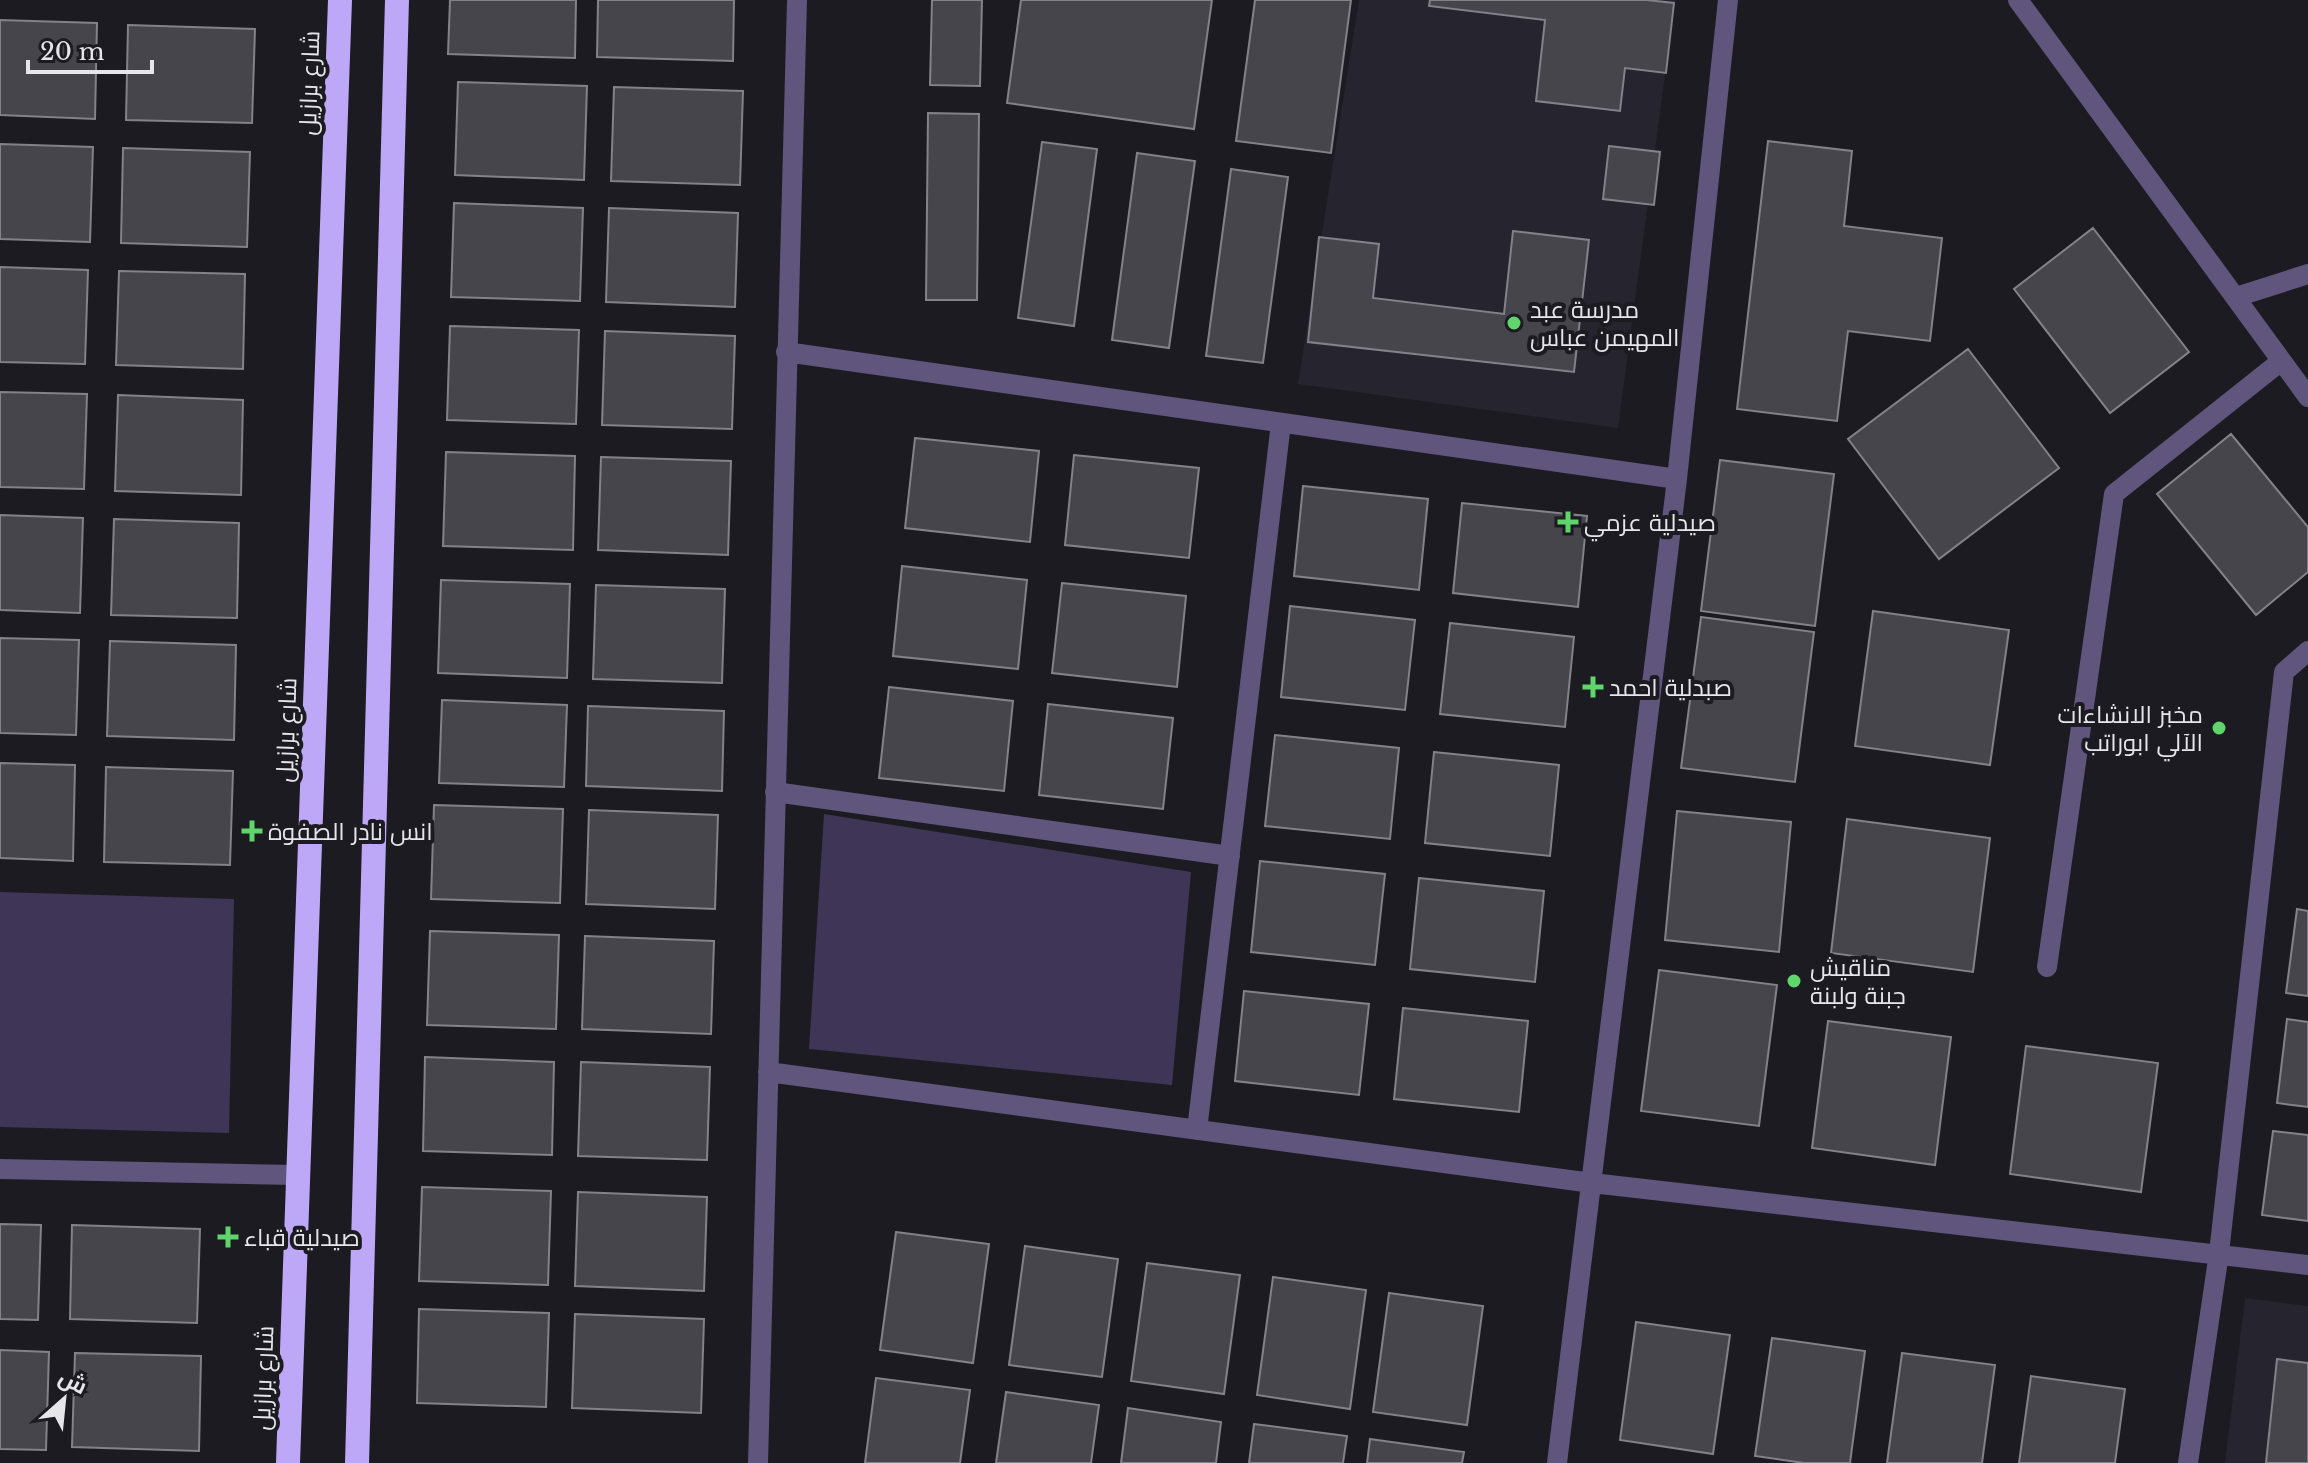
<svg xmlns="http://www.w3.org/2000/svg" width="2308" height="1463" viewBox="0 0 2308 1463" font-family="'Libre Baskerville',Cairo,serif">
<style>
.built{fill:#26242f}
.green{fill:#3e3557}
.building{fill:#47454c;stroke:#838189;stroke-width:2}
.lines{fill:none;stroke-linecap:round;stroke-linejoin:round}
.minor{stroke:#5f557d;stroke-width:20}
.highway{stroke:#bda8f8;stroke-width:24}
.poi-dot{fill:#5fd56b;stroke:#1c1b21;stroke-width:3}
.labels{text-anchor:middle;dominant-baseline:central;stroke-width:8;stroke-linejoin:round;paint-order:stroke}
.street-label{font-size:24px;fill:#e6e5e9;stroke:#1c1b21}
.poi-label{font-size:24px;fill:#e6e5e9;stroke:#1c1b21;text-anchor:start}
</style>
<rect width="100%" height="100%" fill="#1c1b21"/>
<path class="built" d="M 1359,0 L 1675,0 L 1618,428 L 1298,384 Z
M 2245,1298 L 2308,1306 L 2308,1463 L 2225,1463 Z"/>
<path class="green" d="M 824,814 L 1191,872 L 1172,1085 L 809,1049 Z
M 0,892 L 234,899 L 229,1133 L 0,1127 Z"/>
<path class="building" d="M 450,0 L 576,0 L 575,58 L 448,54 Z
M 598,0 L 734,0 L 733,61 L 597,57 Z
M 932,0 L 982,0 L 980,86 L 930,85 Z
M 1021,0 L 1212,0 L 1194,129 L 1007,103 Z
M 1255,0 L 1351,0 L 1331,153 L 1236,141 Z
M 1430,0 L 1647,0 L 1674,3 L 1666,73 L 1625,68 L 1620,111 L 1536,101 L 1545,20 L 1429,6 Z
M 0,20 L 97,23 L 95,119 L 0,115 Z
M 128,25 L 255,29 L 252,123 L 126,120 Z
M 458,82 L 587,86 L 584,180 L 455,175 Z
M 614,87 L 743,91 L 740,185 L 611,181 Z
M 928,113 L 979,114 L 977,300 L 926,300 Z
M 1768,141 L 1852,151 L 1844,226 L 1942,238 L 1930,341 L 1848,331 L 1837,421 L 1737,409 Z
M 1042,142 L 1097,149 L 1074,326 L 1018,318 Z
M 0,144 L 93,147 L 90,242 L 0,239 Z
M 1609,146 L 1660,152 L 1654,205 L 1603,199 Z
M 123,148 L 250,152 L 247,247 L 121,243 Z
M 1137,153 L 1195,161 L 1169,348 L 1112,340 Z
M 1231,169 L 1288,177 L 1263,363 L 1206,356 Z
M 454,203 L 583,208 L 580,301 L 451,297 Z
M 609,208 L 738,213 L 735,307 L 606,302 Z
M 2093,228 L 2189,352 L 2110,413 L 2014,289 Z
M 1513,231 L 1589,240 L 1574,372 L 1308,342 L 1319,237 L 1379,244 L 1373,298 L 1504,314 Z
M 0,267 L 88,270 L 85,364 L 0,362 Z
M 119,271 L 245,274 L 243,369 L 116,365 Z
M 450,326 L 579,330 L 576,424 L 447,420 Z
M 605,331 L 735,336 L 732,429 L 602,425 Z
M 1968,349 L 2059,468 L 1939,559 L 1848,439 Z
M 0,392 L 87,394 L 84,489 L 0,487 Z
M 118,395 L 243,400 L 241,495 L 115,491 Z
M 2231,434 L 2308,527 L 2308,572 L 2256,615 L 2157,494 Z
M 915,438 L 1039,451 L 1030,542 L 905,528 Z
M 446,452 L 575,456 L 573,550 L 443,546 Z
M 1074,455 L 1199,468 L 1189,558 L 1065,545 Z
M 601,457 L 731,461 L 728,555 L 598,550 Z
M 1720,460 L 1834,474 L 1815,626 L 1701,611 Z
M 1303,486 L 1428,499 L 1419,590 L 1294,576 Z
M 1462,503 L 1587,516 L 1578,607 L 1453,593 Z
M 0,515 L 83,518 L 80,613 L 0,610 Z
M 114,519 L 239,523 L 237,618 L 111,615 Z
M 902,566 L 1027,580 L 1018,669 L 893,656 Z
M 441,580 L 570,584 L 567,678 L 438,673 Z
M 1062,583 L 1186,596 L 1177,687 L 1052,673 Z
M 596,585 L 725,589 L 722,683 L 593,679 Z
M 1290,606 L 1415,620 L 1405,710 L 1281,697 Z
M 1873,611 L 2009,630 L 1990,765 L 1855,746 Z
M 1701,617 L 1814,632 L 1795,782 L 1681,768 Z
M 1450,623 L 1574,637 L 1565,727 L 1440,714 Z
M 0,638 L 79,640 L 76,735 L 0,733 Z
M 110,641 L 236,645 L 234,740 L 107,736 Z
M 889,687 L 1013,701 L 1004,791 L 879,778 Z
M 442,700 L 567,705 L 564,787 L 439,783 Z
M 1048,704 L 1173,718 L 1163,809 L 1039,795 Z
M 588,706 L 724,711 L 722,791 L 586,786 Z
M 1275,735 L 1399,748 L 1390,839 L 1265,826 Z
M 1434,752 L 1559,765 L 1550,856 L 1425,843 Z
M 0,763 L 75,765 L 73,861 L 0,858 Z
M 106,767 L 233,771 L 230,865 L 104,862 Z
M 434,805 L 563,809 L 560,903 L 431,899 Z
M 589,810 L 718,815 L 715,909 L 586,904 Z
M 1677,811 L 1791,822 L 1779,952 L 1665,940 Z
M 1847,819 L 1990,838 L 1973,972 L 1831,953 Z
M 1260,861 L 1385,874 L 1375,965 L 1251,952 Z
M 1419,878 L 1544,891 L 1535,982 L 1410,969 Z
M 2297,909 L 2308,911 L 2308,996 L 2286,993 Z
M 430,931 L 559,935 L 556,1029 L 427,1025 Z
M 585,936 L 714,941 L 711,1034 L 582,1029 Z
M 1659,970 L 1777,985 L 1759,1126 L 1641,1111 Z
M 1244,991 L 1369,1004 L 1359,1095 L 1235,1081 Z
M 1403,1008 L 1528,1021 L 1519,1112 L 1394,1099 Z
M 2287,1019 L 2308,1022 L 2308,1107 L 2277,1103 Z
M 1828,1021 L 1951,1037 L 1935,1165 L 1812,1148 Z
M 2026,1046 L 2158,1063 L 2141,1192 L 2010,1174 Z
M 425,1057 L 554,1062 L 552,1155 L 423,1151 Z
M 581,1062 L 710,1067 L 707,1160 L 578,1156 Z
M 2273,1131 L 2308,1135 L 2308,1221 L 2262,1215 Z
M 422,1187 L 551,1191 L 548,1285 L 419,1281 Z
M 578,1192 L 707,1197 L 704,1291 L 575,1286 Z
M 0,1224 L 41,1225 L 38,1320 L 0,1319 Z
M 72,1225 L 200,1229 L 197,1323 L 70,1319 Z
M 896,1232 L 989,1244 L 973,1363 L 880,1350 Z
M 1025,1246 L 1118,1259 L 1102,1377 L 1009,1365 Z
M 1147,1263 L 1240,1275 L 1224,1394 L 1131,1381 Z
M 1273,1277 L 1366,1290 L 1350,1409 L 1257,1395 Z
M 1389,1293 L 1483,1306 L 1467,1425 L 1373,1412 Z
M 419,1309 L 549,1313 L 546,1407 L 417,1403 Z
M 575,1314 L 704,1319 L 701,1413 L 572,1408 Z
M 1636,1322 L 1730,1335 L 1713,1454 L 1620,1440 Z
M 1772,1338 L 1865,1351 L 1850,1463 L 1804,1463 L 1755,1456 Z
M 0,1350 L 49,1352 L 46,1450 L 0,1449 Z
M 75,1353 L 201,1356 L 199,1451 L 72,1447 Z
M 1902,1353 L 1995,1365 L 1982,1463 L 1887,1463 Z
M 2277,1359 L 2308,1363 L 2308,1463 L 2266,1463 Z
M 2031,1376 L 2125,1389 L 2115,1463 L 2019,1463 Z
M 876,1378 L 970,1390 L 960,1463 L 865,1463 Z
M 1006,1392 L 1099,1405 L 1091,1463 L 996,1463 Z
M 1128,1408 L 1221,1422 L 1216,1463 L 1121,1463 Z
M 1254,1424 L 1347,1436 L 1343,1463 L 1249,1463 Z
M 1370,1439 L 1464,1452 L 1462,1463 L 1367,1463 Z"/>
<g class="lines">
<path class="minor" d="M 2018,0 L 2308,397
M 2236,297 L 2308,274
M 786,352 L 1677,479
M 775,792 L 1230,856
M 2047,967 L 2114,494 L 2280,362
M 768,1072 L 1592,1183 L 2308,1265
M 1197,1130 L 1281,423
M 0,1169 L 297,1175
M 758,1463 L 797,0
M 1557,1463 L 1677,479 L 1728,0
M 2188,1463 L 2219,1253 L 2284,672 L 2308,651"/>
<path class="highway" d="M 288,1463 L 340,0
M 357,1463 L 397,0"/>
</g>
<g class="poi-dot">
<circle cx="1514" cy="323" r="8"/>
<path d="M1564 510h8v8h8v8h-8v8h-8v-8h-8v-8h8z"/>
<path d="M1589 675h8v8h8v8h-8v8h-8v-8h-8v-8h8z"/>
<circle cx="2219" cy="728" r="8"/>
<path d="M248 819h8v8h8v8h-8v8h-8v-8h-8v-8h8z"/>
<circle cx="1794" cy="981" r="8"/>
<path d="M224 1225h8v8h8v8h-8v8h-8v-8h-8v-8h8z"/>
</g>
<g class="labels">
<g class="street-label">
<text transform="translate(309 83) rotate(-88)">شارع برازيل</text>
<text transform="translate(286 730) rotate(-88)">شارع برازيل</text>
<text transform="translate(263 1378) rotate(-88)">شارع برازيل</text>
</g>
<g class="poi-label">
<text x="1530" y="309">مدرسة عبد<tspan x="1530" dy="28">المهيمن عباس</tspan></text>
<text x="1584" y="522">صيدلية عزمي</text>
<text x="1609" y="687">صبدلية احمد</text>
<text x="2203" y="714" text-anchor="end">مخبز الانشاءات<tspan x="2203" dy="28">الآلي ابوراتب</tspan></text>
<text x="268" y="831">انس نادر الصفوة</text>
<text x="1810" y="967">مناقيش<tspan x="1810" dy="28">جبنة ولبنة</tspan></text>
<text x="244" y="1237">صيدلية قباء</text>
</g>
</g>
<g transform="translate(64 1399) rotate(27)" stroke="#1c1b21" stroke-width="6" paint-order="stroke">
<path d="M0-6L14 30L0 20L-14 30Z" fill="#e6e5e9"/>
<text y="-12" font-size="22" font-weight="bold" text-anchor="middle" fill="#e6e5e9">ش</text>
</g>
<path d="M28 60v12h124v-12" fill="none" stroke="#e6e5e9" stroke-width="4"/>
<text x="40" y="60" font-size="24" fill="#e6e5e9" stroke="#1c1b21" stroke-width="6" paint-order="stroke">20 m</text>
</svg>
